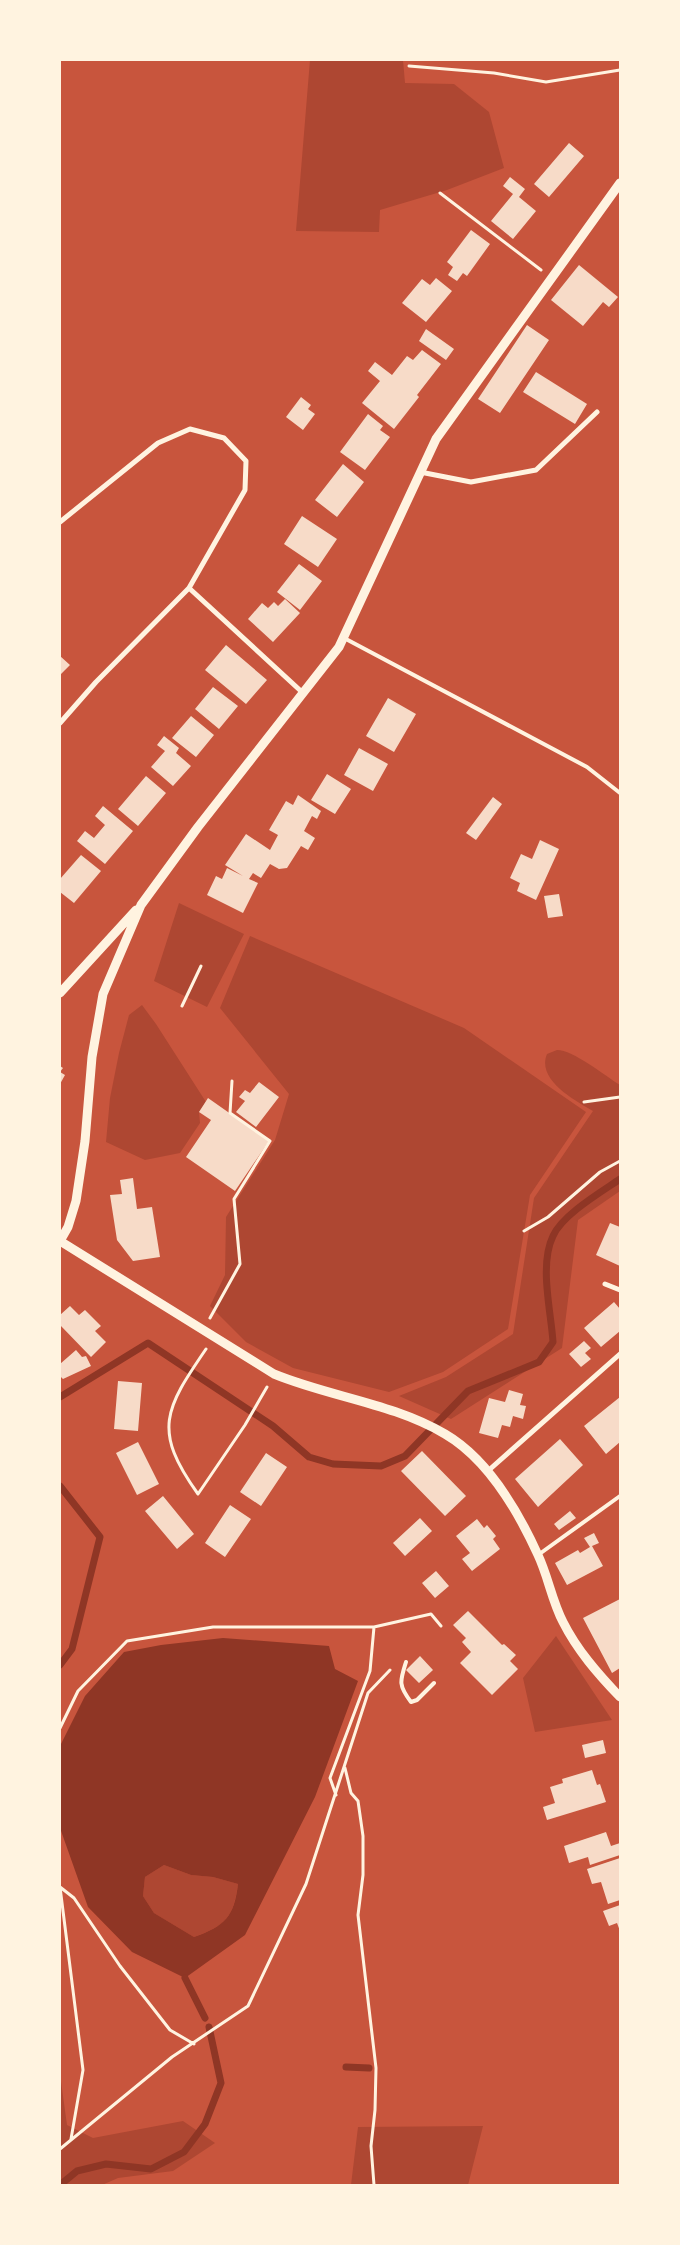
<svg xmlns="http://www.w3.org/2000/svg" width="680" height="2245" viewBox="0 0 680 2245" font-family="Ubuntu,sans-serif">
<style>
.green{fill:#ae4732}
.water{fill:#8f3625;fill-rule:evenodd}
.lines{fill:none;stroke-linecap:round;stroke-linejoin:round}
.stream{stroke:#8f3625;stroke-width:7}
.building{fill:#f7dbc8}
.path{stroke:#fff3e0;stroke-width:3}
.service{stroke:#fff3e0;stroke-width:4}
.minor{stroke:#fff3e0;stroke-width:5}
.tertiary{stroke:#fff3e0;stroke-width:9}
</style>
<rect width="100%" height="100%" fill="#c8553d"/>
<path class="green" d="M 310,60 L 403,60 L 405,83 L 454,84 L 489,112 L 504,168 L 447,190 L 380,210 L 379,232 L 296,231 Z
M 179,903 L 244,934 L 207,1007 L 154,981 Z
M 250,936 L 464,1028 L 586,1112 L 530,1195 L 508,1329 L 443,1372 L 389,1392 L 293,1368 L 246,1342 L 210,1306 L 225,1275 L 226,1217 L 275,1140 L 289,1094 L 220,1008 Z
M 142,1005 L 156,1024 L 206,1102 L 199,1112 L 200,1123 L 180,1153 L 145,1160 L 106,1142 L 110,1098 L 119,1053 L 129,1015 Z
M 557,1050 C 573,1050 604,1075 620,1085 L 620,1191 L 578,1220 L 562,1348 L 451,1419 L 399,1396 L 446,1377 L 513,1334 L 534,1198 L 593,1111 C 576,1101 536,1080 547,1054 Z
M 556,1636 L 612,1720 L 535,1732 L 523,1678 Z
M 164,1865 L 191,1875 L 213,1877 L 238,1884 C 233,1918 226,1925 194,1937 L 154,1913 L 143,1896 L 145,1877 Z
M 60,2074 L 67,2125 L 93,2138 L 183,2121 L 215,2143 L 173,2171 L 118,2178 L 102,2185 L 60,2185 Z
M 483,2126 L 468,2185 L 351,2185 L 358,2127 Z"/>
<path class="water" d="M 223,1638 L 329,1646 L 335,1669 L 358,1681 L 315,1797 L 245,1935 L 185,1978 L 132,1952 L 88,1907 L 60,1828 L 60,1746 L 85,1696 L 124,1652 L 161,1645 ZM 164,1865 L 191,1875 L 213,1877 L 238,1884 C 234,1917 225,1926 194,1937 L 154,1913 L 143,1896 L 145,1877 Z"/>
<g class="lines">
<path class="stream" d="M 60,1397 L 148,1343 L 273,1426 L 309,1457 L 333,1464 L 381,1466 L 405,1456 L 468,1391 L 539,1362 L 553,1342 C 551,1311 539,1265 553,1236 C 562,1215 601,1192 620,1179
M 60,1486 L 100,1537 L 72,1649 L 60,1665
M 185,1978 L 205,2018
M 346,2067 L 369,2068
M 60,2185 L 77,2171 L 106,2164 L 151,2169 L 184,2152 L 205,2124 L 221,2083 L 209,2027"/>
</g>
<path class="building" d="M 569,143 L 584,156 L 549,197 L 534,184 Z
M 510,177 L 525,189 L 519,197 L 536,211 L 513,239 L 491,221 L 513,194 L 503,186 Z
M 471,230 L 490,244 L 467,276 L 463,273 L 457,281 L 448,275 L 453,267 L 447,262 Z
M 579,265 L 618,297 L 609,307 L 603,302 L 583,326 L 551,300 Z
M 436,278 L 452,291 L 426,322 L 402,303 L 422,279 L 430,285 Z
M 527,325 L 549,340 L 500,413 L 478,399 Z
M 426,329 L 454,349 L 446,360 L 419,341 Z
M 422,350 L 441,364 L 417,395 L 419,397 L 394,429 L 362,403 L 380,381 L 368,371 L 375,362 L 392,375 L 407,356 L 413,360 Z
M 536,372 L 587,404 L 575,424 L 523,392 Z
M 301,397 L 311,405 L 308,409 L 315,414 L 303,430 L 286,417 Z
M 368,414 L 383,426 L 380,430 L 390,437 L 365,470 L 340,452 Z
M 343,464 L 364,482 L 337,517 L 315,500 Z
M 302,516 L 337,539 L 318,567 L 284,544 Z
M 299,564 L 322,581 L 300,610 L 277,592 Z
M 285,599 L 300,613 L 273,642 L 248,619 L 262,603 L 268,608 L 274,602 L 278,606 Z
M 226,645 L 267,680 L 246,704 L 205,670 Z
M 60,656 L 70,665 L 60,675 Z
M 213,687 L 238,706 L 219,729 L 195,709 Z
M 388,698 L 416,714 L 394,752 L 366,736 Z
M 191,716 L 214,735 L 196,757 L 172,738 Z
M 164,736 L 179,748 L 176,753 L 191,766 L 173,786 L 151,767 L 165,751 L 157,745 Z
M 359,748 L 388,764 L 373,791 L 344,775 Z
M 327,774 L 351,789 L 335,814 L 311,800 Z
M 146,776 L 166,793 L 138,826 L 118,809 Z
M 298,795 L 321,811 L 317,819 L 312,816 L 304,831 L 315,838 L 308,850 L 301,846 L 287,868 L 279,869 L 270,864 L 261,878 L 253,873 L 249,879 L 258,883 L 243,913 L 207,895 L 216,876 L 222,879 L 227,868 L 243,876 L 225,865 L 246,834 L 270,850 L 278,835 L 269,830 L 286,801 L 293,805 Z
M 493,797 L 502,804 L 476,840 L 466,833 Z
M 103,806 L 133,831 L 105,864 L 77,841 L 85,831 L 94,838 L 105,825 L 95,816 Z
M 540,840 L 559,849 L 536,900 L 517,891 L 520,883 L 510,878 L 521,854 L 532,859 Z
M 81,855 L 101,871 L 74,903 L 60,892 L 60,879 Z
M 559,894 L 563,916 L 548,918 L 544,896 Z
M 60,1066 L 63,1068 L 60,1072 L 65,1075 L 60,1084 Z
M 259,1082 L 279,1097 L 256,1127 L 236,1112 L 245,1101 L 239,1097 L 245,1090 L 250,1093 Z
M 208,1098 L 269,1141 L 235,1191 L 186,1157 L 211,1120 L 199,1112 Z
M 133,1178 L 137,1209 L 152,1207 L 160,1257 L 133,1261 L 117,1240 L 110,1195 L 122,1194 L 120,1180 Z
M 610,1223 L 620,1227 L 620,1266 L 596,1255 Z
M 614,1302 L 620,1309 L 620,1331 L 601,1347 L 584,1328 Z
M 70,1306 L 79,1315 L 85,1310 L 101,1326 L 95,1331 L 106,1342 L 91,1357 L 60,1325 L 60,1315 Z
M 584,1341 L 591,1348 L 585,1353 L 591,1359 L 581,1367 L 569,1354 Z
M 76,1350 L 82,1357 L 86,1356 L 91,1366 L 63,1379 L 60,1376 L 60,1364 Z
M 118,1381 L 142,1383 L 138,1431 L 114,1429 Z
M 509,1390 L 523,1394 L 520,1405 L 526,1406 L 523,1419 L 513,1416 L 510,1427 L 502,1425 L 498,1438 L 479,1433 L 489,1398 L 505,1402 Z
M 620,1397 L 620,1442 L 606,1454 L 584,1426 Z
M 560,1439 L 583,1465 L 538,1507 L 515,1479 Z
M 138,1442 L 159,1484 L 137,1495 L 116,1453 Z
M 422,1451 L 466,1496 L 445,1516 L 401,1471 Z
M 266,1453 L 287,1467 L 261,1506 L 240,1492 Z
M 163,1496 L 194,1534 L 177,1549 L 145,1511 Z
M 230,1505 L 251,1519 L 225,1557 L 205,1543 Z
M 570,1511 L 576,1518 L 559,1530 L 554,1524 Z
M 420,1518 L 432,1531 L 405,1556 L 393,1543 Z
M 477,1519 L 484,1528 L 487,1525 L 496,1536 L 493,1539 L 500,1549 L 472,1571 L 462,1559 L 470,1553 L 456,1536 Z
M 594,1533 L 599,1543 L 592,1546 L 603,1566 L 567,1585 L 555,1563 L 578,1550 L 580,1553 L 590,1547 L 584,1538 Z
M 436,1571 L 449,1586 L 435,1598 L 422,1583 Z
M 620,1599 L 620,1668 L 612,1673 L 583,1618 Z
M 468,1611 L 502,1645 L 504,1644 L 516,1655 L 510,1661 L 518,1669 L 492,1695 L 460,1663 L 471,1652 L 462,1642 L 466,1638 L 453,1625 Z
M 420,1656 L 433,1670 L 419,1683 L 406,1670 Z
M 603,1740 L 606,1753 L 585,1758 L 582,1745 Z
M 592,1770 L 597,1785 L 600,1784 L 606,1802 L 547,1820 L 543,1807 L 555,1803 L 550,1787 L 563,1783 L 562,1779 Z
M 606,1832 L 611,1846 L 620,1843 L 620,1855 L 590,1865 L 588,1857 L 569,1863 L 564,1846 Z
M 620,1858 L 620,1900 L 608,1904 L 601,1882 L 592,1884 L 587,1869 Z
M 620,1905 L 620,1931 L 617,1923 L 609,1926 L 603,1911 Z"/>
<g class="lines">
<path class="path" d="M 409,66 L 494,73 L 546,82 L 620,70
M 440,193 L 541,270
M 182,1006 L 201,966
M 584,1102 L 620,1097
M 524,1231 L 548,1217 L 600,1172 L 620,1161
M 210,1318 L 240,1264 L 234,1199 L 270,1141 L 230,1113 L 232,1081
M 206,1349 C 165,1409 152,1430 198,1494 L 245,1425 L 260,1399
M 260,1399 L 267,1387
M 60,1728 L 78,1691 L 127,1641 L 213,1627 L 374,1627 L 431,1614 L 441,1626
M 345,1768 L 351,1793 L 358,1801 L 363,1836 L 363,1875 L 358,1915 L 376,2068 L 375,2110 L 371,2146 L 374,2185
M 336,1795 L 330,1778 L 370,1671 L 374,1627
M 60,1887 L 83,2070 L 71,2139
M 60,1887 L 74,1898 L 120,1966 L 170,2030 L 194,2044
M 60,2149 L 172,2057 L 248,2006 L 306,1884 L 368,1693 L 390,1670"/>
<path class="service" d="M 344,638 L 587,767 L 620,793
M 538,1555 L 620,1496
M 406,1662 C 400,1681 398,1685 411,1702 L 417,1700 L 434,1683"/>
<path class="minor" d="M 420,472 L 471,482 L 536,470 L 597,412
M 60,522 L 158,443 L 190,429 L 224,438 L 246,461 L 245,490 L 189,588 L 96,682 L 60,723
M 189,588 L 303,693
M 605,1284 L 620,1290
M 489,1470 L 620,1354"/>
<path class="tertiary" d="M 620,183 L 436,439 L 339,647 L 198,827 L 141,905 L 103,994 L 92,1057 L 85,1141 L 76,1201 L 68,1227 L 60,1241 L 274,1374 C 330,1397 392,1403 445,1434 C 488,1459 518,1511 538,1555 C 548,1576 552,1601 563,1622 C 577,1650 598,1674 620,1697
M 60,993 L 136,910"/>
</g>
<rect width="680" height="2245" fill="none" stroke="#fff3e0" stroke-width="122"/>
</svg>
